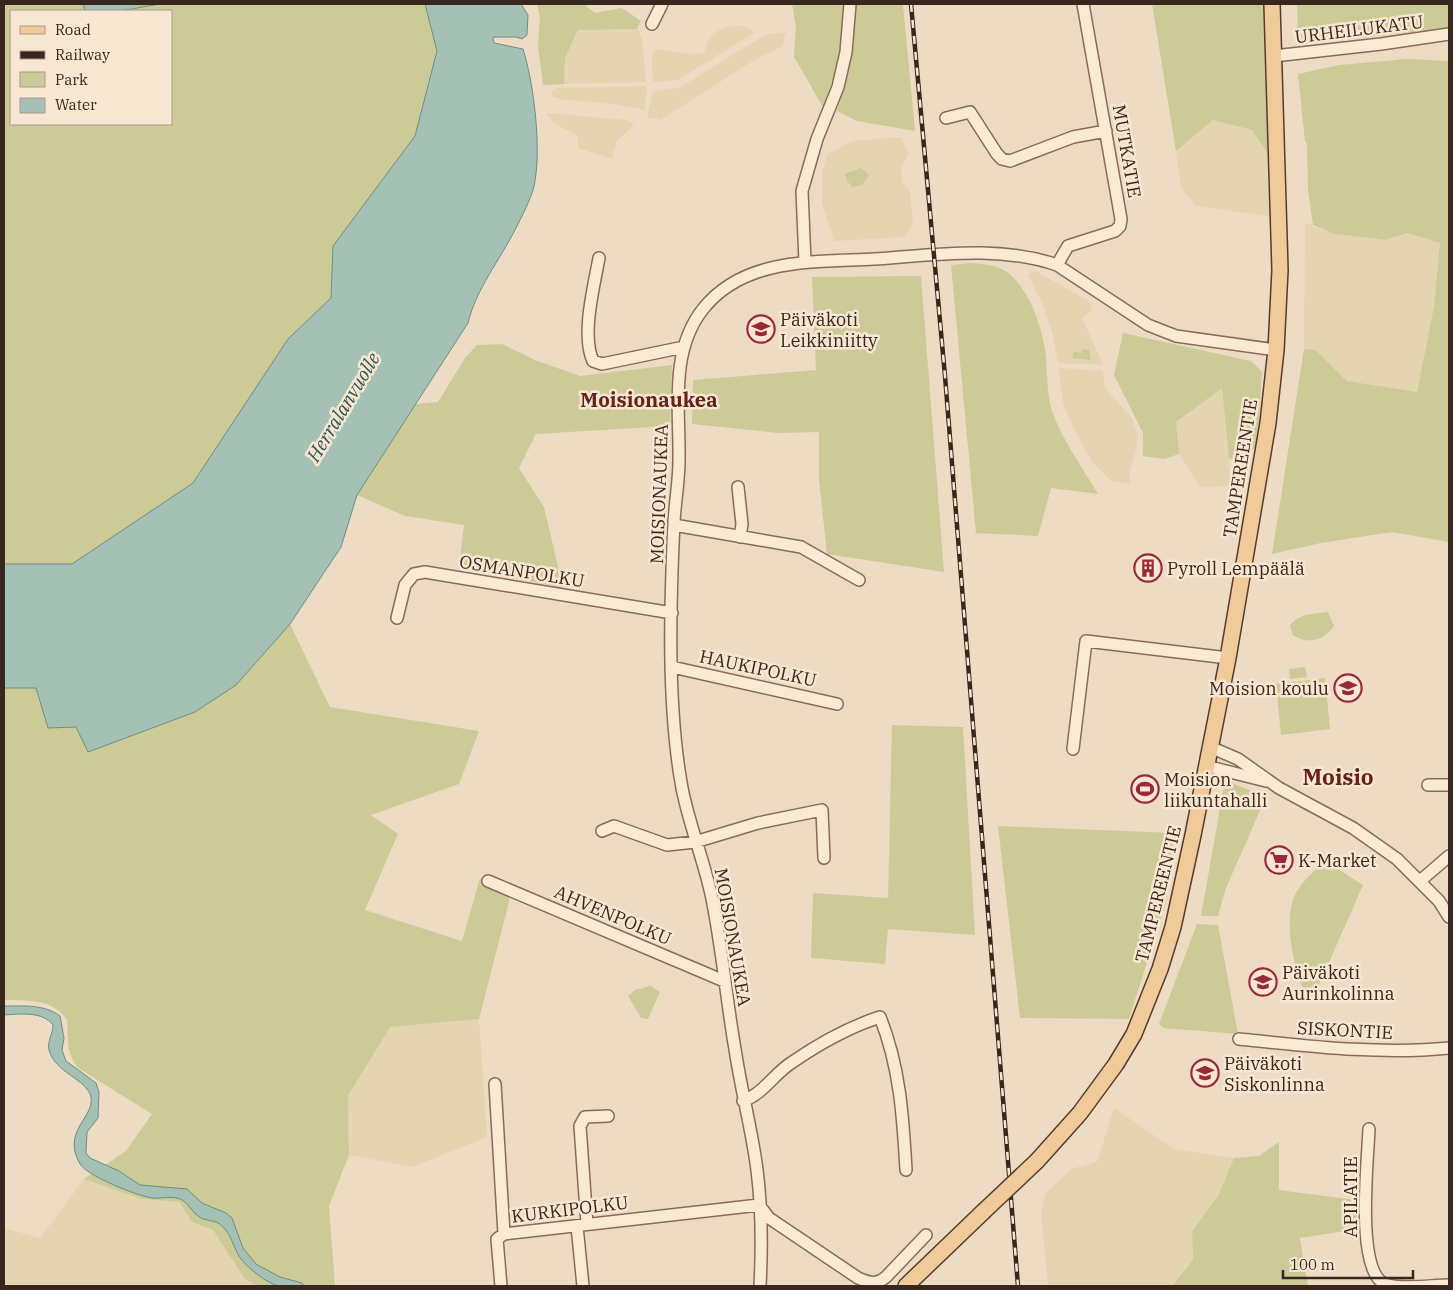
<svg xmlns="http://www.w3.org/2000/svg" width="1453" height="1290" viewBox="0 0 1453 1290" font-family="'IBM Plex Serif',serif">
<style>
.farmland{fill:#e4d4b0}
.green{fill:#cccb97}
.water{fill:#a5c1b5;stroke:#6c8f81}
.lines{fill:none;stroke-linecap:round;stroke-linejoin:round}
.minor-casing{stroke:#886c5a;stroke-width:14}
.major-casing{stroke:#563b2e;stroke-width:18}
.minor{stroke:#f9ead6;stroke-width:11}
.major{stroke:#f1ca9a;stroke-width:15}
.rail-casing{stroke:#38271e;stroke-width:4.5}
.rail{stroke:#f6e6d2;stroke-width:2.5;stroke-dasharray:8;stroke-linecap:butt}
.major-bridge-casing{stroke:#563b2e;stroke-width:18;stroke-linecap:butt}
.major-bridge{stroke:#f1ca9a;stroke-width:15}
.labels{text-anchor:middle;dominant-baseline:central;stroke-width:5;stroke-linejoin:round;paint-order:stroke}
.street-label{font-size:18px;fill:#38271e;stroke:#f6e6d2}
.poi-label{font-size:18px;fill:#38271e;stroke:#f6e6d2;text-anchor:start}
.water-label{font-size:19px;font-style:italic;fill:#2d584f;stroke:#f6e6d2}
.quarter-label{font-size:20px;font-weight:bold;fill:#65221d;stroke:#f6e6d2}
.district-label{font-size:22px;font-weight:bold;fill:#65221d;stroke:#f6e6d2}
</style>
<rect width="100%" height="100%" fill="#eedbc3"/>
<path class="farmland" d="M 732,26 L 743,26 L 755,32 L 678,80 L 653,82 L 652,60 L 655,49 L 693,54 L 704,53 L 708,40 L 719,30 Z
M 603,28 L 637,29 L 642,38 L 646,82 L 564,84 L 565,58 L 578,30 Z
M 786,32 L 782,47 L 761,56 L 660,120 L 647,117 L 653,91 L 679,88 L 765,35 Z
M 646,86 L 647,92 L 644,110 L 615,104 L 566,100 L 553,97 L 551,91 L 556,88 Z
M 546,113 L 627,120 L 634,125 L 617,141 L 612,159 L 578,148 L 578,136 L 554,123 Z
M 1213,120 L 1252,130 L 1268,154 L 1269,216 L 1196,206 L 1181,188 L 1176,151 Z
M 901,137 L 909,153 L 901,167 L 902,182 L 910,192 L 913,224 L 904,237 L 834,241 L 822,203 L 822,173 L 827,154 L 852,141 Z
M 1305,223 L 1335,234 L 1385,240 L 1407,233 L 1440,243 L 1434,306 L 1417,392 L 1347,381 L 1316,350 L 1304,349 Z
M 1034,270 L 1087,300 L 1091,305 L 1092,310 L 1082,318 L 1103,365 L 1058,363 L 1052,332 L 1043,305 L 1028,275 Z
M 1059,368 L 1103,371 L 1105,389 L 1132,418 L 1138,436 L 1137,448 L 1129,473 L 1131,482 L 1128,484 L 1111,481 L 1093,463 L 1077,435 L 1063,404 Z
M 1222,387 L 1231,486 L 1200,487 L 1179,454 L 1176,422 Z
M 479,1019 L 487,1137 L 412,1167 L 349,1155 L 348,1096 L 390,1027 Z
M 1114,1108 L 1174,1149 L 1234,1158 L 1218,1196 L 1192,1231 L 1194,1260 L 1172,1286 L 1048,1286 L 1041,1214 L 1045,1194 L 1071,1169 L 1097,1162 Z
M 84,1179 L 142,1199 L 179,1202 L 192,1222 L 213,1230 L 245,1279 L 258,1286 L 4,1286 L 4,1228 L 40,1238 Z"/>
<path class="green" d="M 4,4 L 83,4 L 85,11 L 11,11 L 11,124 L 171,124 L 171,11 L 120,11 L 160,4 L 425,4 L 437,51 L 415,136 L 333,246 L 331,298 L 288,339 L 193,483 L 72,564 L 4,564 Z
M 537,4 L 584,4 L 595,13 L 622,8 L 641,21 L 637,29 L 578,30 L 565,58 L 564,84 L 543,85 L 538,46 L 540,17 Z
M 792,4 L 844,4 L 838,65 L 823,107 L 794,57 L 796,27 Z
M 854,4 L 903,4 L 915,131 L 857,121 L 837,111 L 848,64 Z
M 1152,4 L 1265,4 L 1268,154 L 1252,130 L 1213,120 L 1176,151 Z
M 1297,4 L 1449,4 L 1449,28 L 1298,45 Z
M 1407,59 L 1449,61 L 1449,542 L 1392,532 L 1321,543 L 1272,554 L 1304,349 L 1316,350 L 1347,381 L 1417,392 L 1434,306 L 1440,243 L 1407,233 L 1385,240 L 1335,234 L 1313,225 L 1308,191 L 1307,144 L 1305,141 L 1298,74 L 1339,65 Z
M 861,168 L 869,175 L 862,185 L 853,187 L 847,181 L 845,174 Z
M 971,263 C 983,264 997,265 1007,272 C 1029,289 1041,324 1045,350 C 1048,369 1046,392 1052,411 C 1062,440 1083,468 1098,494 L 1051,488 L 1038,536 L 976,533 L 951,265 Z
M 921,276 L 944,572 L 827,554 L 819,479 L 819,432 L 778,433 L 692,424 L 693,380 L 816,370 L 812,277 Z
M 1123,333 L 1251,361 L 1262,372 L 1258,438 L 1255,448 L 1229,460 L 1222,388 L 1176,422 L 1179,454 L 1164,459 L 1143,456 L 1143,433 L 1114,375 Z
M 502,344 L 535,360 L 580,376 L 672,365 L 670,426 L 536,434 L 519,468 L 544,507 L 563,588 L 459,566 L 464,525 L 405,516 L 357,495 L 416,404 L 438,402 L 465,358 L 477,345 Z
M 1084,349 L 1089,350 L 1091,360 L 1072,358 L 1074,351 L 1080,353 Z
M 1328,612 L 1334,626 C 1323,641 1309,645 1293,635 L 1290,626 C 1298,613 1314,614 1328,612 Z
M 290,624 L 330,707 L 479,731 L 459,784 L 371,815 L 398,834 L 365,910 L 462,941 L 480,878 L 510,898 L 479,1019 L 390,1027 L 348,1096 L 349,1155 L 329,1206 L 335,1286 L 258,1286 L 245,1279 L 213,1230 L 192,1222 L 179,1202 L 142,1199 L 84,1179 L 126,1151 L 152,1114 L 78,1068 C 65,1051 69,1040 67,1019 C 49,998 30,1001 4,1000 L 4,688 L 36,688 L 48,728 L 76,727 L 88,752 L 195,712 L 236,685 Z
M 1305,667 L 1307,677 L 1290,679 L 1289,669 Z
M 1325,678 L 1330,729 L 1281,735 L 1276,684 Z
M 892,725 L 963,727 L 975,935 L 888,929 L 885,964 L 811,958 L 813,893 L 888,898 Z
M 1225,780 L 1266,797 L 1226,888 L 1218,916 L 1201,916 Z
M 998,826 L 1174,833 L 1166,902 L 1129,1019 L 1020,1018 Z
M 1325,861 L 1363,885 L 1315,994 L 1308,998 C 1294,975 1282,917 1296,893 C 1302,881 1315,871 1325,861 Z
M 1197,924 L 1218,925 L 1238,1034 L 1163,1028 L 1159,1024 Z
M 650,986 L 660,992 L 648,1019 L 641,1018 L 628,996 L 635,990 Z
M 1279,1142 L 1279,1190 L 1355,1200 L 1358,1229 L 1300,1238 L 1308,1286 L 1172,1286 L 1193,1260 L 1192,1231 L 1218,1196 L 1234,1158 L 1259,1156 Z"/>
<path class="water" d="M 83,4 L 160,4 L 120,11 L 85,11 Z
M 425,4 L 521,4 L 528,15 L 527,35 L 522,39 L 516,37 L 494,37 L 493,39 L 494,43 L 523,49 C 534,84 542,150 534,186 C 531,199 522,216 516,228 C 500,260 476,289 468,323 L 357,495 L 341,547 L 290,624 L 236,685 L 195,712 L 88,752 L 76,727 L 48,728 L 36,688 L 4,688 L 4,564 L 72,564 L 193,483 L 288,339 L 331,298 L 333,246 L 415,136 L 437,51 Z
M 4,1006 C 23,1006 44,1004 60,1016 L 64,1038 L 62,1050 L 66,1061 L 96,1083 L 99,1092 L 98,1118 L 87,1132 L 86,1153 L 90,1158 L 119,1171 L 140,1185 L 187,1189 L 202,1203 L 226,1213 L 232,1218 L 243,1248 L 256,1264 L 280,1277 L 302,1283 L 304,1286 C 296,1286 288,1287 281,1286 C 268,1285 246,1267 239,1256 C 233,1246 231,1234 222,1226 C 216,1219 205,1222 198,1216 C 192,1212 189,1204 182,1200 C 173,1195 162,1199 152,1198 C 138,1196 87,1176 80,1164 C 61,1131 95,1117 91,1097 C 87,1079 55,1073 49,1050 C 47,1041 53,1034 53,1025 C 42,1011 21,1014 4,1015 Z"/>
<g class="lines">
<g class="minor-casing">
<path id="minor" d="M 652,24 L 662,4
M 1274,56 L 1381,44 L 1449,34
M 946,118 L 970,112 L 997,154 L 1002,159 L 1010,161 L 1073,137 L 1106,131
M 599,258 C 594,286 581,335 593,361 L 602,364 L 684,347
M 805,262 L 802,191 L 817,139 L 838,87 L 846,52 L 850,4
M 1057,265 L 1068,246 L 1115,231 L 1120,226 L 1121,219 L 1083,4
M 738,487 L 742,524 L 740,537
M 674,525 L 801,547 L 859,580
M 397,618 L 405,585 L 414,574 L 425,572 L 672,613
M 672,667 L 837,704
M 1210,747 L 1238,759 L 1279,788 L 1353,828 L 1397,859 L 1439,901 L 1449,917
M 1073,749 L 1086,641 L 1228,658
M 1206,766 L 1266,781
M 1428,785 L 1449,785
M 602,831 L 614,826 L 667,845 L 695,842 L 758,823 L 822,810 L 824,858
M 488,881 L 724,981
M 1420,881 L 1449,856
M 1239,1039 C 1308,1046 1380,1055 1449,1048
M 495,1084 L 504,1234
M 743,1101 C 763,1094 774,1074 791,1063 C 817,1045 849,1027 880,1017 C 900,1067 903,1117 906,1170
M 1369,1129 C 1368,1158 1355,1271 1385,1284 C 1400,1290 1432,1285 1449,1285
M 587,1224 L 580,1126 L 585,1117 L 608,1116
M 577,1226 L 583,1286
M 504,1234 L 759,1205 L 769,1218 L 858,1278 C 870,1283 876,1285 886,1277 L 926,1235
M 501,1286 L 497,1239 L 504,1234
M 760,1286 C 762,1248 762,1209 757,1170 C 752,1130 741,1090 735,1049 C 726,998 722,945 711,894 C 703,858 689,824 682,788 C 667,706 670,606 674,522 C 675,502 679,481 679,461 C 680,410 669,352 703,309 C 744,257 816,262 874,259 C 935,255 999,245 1057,265 L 1148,325 L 1176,336 L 1276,350"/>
</g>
<g class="major-casing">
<path id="major" d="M 1037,1161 L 1080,1113 L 1116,1064 L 1134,1034 L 1160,969 L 1173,927 L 1193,835 L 1228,658 L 1268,423 L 1276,350 L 1280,270 L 1272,4
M 906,1286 L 983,1212"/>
</g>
<use href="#minor" class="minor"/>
<use href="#major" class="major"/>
<g class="rail-casing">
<path id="rail" d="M 911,4 L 945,376 L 1018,1286"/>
</g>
<use href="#rail" class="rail"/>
<g class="major-bridge-casing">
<path id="major-bridge" d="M 983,1212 L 1037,1161"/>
</g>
<use href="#major-bridge" class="major-bridge"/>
</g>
<defs>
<g id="school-ring" transform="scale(1.4375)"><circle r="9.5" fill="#f6e6d2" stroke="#97293a" stroke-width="1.5"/><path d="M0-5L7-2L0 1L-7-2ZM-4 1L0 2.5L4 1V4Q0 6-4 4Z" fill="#97293a"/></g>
<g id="building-ring" transform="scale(1.4375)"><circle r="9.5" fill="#f6e6d2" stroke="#97293a" stroke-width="1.5"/><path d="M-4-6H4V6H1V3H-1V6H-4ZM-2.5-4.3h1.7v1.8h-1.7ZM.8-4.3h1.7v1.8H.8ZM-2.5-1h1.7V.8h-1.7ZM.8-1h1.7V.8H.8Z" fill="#97293a"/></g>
<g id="stadium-ring" transform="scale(1.4375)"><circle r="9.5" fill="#f6e6d2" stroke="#97293a" stroke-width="1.5"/><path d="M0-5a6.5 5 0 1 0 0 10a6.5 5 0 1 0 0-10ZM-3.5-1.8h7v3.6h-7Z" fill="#97293a"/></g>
<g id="supermarket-ring" transform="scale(1.4375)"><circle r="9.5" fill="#f6e6d2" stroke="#97293a" stroke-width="1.5"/><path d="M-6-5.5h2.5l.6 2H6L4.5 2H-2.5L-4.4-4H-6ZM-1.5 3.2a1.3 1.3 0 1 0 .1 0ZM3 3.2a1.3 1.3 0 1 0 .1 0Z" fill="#97293a"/></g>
</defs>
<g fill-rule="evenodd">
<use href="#school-ring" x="761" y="329"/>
<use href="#building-ring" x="1148" y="568"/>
<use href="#school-ring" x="1348" y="688"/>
<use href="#stadium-ring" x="1145" y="789"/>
<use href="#supermarket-ring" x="1279" y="860"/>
<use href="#school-ring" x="1263" y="982"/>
<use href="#school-ring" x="1205" y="1073"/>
</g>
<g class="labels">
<g class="street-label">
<text transform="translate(1359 29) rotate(-7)">URHEILUKATU</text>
<text transform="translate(1127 151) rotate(80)">MUTKATIE</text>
<text transform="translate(1240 468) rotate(-81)">TAMPEREENTIE</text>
<text transform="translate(659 494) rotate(-88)">MOISIONAUKEA</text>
<text transform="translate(522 571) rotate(9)">OSMANPOLKU</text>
<text transform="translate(758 668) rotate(12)">HAUKIPOLKU</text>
<text transform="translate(1158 894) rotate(-76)">TAMPEREENTIE</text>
<text transform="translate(613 915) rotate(23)">AHVENPOLKU</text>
<text transform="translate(733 937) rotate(80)">MOISIONAUKEA</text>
<text transform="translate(1345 1030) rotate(3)">SISKONTIE</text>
<text transform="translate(1350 1197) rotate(-90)">APILATIE</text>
<text transform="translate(570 1209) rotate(-7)">KURKIPOLKU</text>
</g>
<g class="poi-label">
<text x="780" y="319">Päiväkoti<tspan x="780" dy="21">Leikkiniitty</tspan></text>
<text x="1167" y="568">Pyroll Lempäälä</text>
<text x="1329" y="688" text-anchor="end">Moision koulu</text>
<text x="1164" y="779">Moision<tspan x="1164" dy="21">liikuntahalli</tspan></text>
<text x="1298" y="860">K-Market</text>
<text x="1282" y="972">Päiväkoti<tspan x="1282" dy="21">Aurinkolinna</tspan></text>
<text x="1224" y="1063">Päiväkoti<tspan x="1224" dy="21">Siskonlinna</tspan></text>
</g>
<g class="water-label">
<text transform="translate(343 407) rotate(-59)">Herralanvuolle</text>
</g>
<g class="quarter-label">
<text x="649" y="399">Moisionaukea</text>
</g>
<g class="district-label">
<text x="1338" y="776">Moisio</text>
</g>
</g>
<rect width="1453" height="1290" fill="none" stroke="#38271e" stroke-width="10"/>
<rect x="10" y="10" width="162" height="115" fill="#f6e6d2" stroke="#aa9a8a"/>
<rect x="20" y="26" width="25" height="8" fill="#f1ca9a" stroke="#aa9a8a"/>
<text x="55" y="35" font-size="15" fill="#38271e">Road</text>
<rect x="20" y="51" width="25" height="8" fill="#38271e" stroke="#aa9a8a"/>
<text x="55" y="60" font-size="15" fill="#38271e">Railway</text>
<rect x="20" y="72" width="25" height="15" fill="#cccb97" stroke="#aa9a8a"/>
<text x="55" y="85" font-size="15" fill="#38271e">Park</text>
<rect x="20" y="98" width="25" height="15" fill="#a5c1b5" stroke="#aa9a8a"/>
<text x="55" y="110" font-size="15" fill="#38271e">Water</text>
<path d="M1283 1270v8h130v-8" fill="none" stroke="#38271e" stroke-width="2.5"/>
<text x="1290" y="1270" font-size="15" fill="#38271e" stroke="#f6e6d2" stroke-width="4" paint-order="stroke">100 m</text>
</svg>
